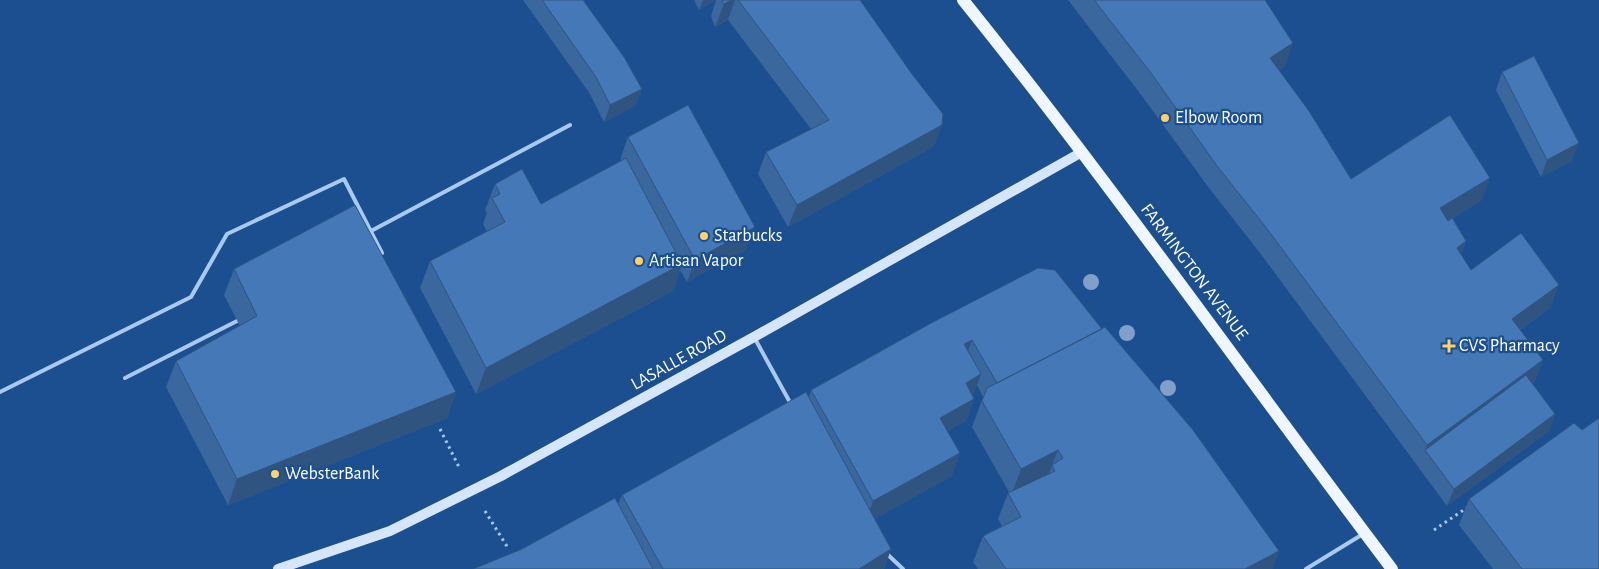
<svg xmlns="http://www.w3.org/2000/svg" width="1599" height="569" viewBox="0 0 1599 569" font-family="'Alegreya Sans',sans-serif">
<style>
.lines{fill:none;stroke-linecap:round;stroke-linejoin:round}
.path{stroke:#a9c9ee;stroke-width:3;stroke-dasharray:2.5 4;stroke-linecap:butt}
.lane{stroke:#a9c9ee;stroke-width:4}
.secondary{stroke:#d6e6fa;stroke-width:10}
.primary{stroke:#f0f6ff;stroke-width:12}
.tree{fill:#7ea0ca}
.wall{fill:#3a679d}
.shaded-wall{fill:#305480}
.building{fill:#4478b7;stroke:#305480}
.poi-dot{fill:#ffd166;stroke:#1b4f8f;stroke-width:2}
.labels{text-anchor:middle;dominant-baseline:central;stroke-width:4.5;stroke-linejoin:round;paint-order:stroke}
.poi-label{font-size:18px;fill:#fff;stroke:#1b4f8f;text-anchor:start}
.street-label{font-size:18px;fill:#fff;stroke:#1b4f8f}
</style>
<rect width="100%" height="100%" fill="#1b4f8f"/>
<g class="lines">
<path class="path" d="M 440,429 L 460,469
M 485,511 L 508,548
M 1434,530 L 1468,507"/>
<path class="lane" d="M 371,231 L 570,125
M 754,337 L 792,406
M 125,378 L 237,321
M 0,392 L 191,297 L 227,234 L 344,179 L 382,253 L 378,254
M 886,553 L 903,569
M 1306,569 L 1363,534"/>
<path class="secondary" d="M 278,569 L 390,531 L 501,476 L 754,337 L 1082,152"/>
<path class="primary" d="M 963,0 C 1112,185 1249,380 1392,569"/>
</g>
<g class="tree">
<circle cx="1091" cy="282" r="8"/>
<circle cx="1127" cy="333" r="8"/>
<circle cx="1168" cy="388" r="8"/>
</g>
<path class="wall" d="M 523,0 L 583,0 L 642,89 L 635,106 L 604,122 L 590,94 Z
M 694,0 L 715,0 L 699,10 Z
M 716,0 L 860,0 L 942,125 L 933,147 L 788,227 L 758,174 L 766,152 L 811,129 L 728,20 L 715,27 L 711,16 Z
M 1068,0 L 1265,0 L 1285,66 L 1279,70 L 1351,179 L 1482,200 L 1453,218 L 1466,241 L 1461,255 L 1471,270 L 1551,307 L 1520,330 L 1543,360 L 1534,383 L 1533,384 L 1555,414 L 1549,431 L 1447,506 L 1260,253 L 1209,188 L 1142,96 Z
M 1502,72 L 1572,161 L 1541,177 L 1496,90 Z
M 628,137 L 746,250 L 687,282 L 680,270 L 673,291 L 476,394 L 420,288 L 430,261 L 487,232 L 483,224 L 487,213 L 485,210 L 495,184 L 541,204 L 621,161 L 620,160 Z
M 1038,268 L 1279,551 L 1272,569 L 978,569 L 973,562 L 983,536 L 1002,526 L 998,519 L 1008,493 L 1009,492 L 972,427 L 983,397 L 977,385 L 973,396 L 974,399 L 966,421 L 948,431 L 952,476 L 874,519 L 891,549 L 884,569 L 473,569 L 522,549 L 618,504 L 622,495 L 809,397 L 811,390 Z
M 234,269 L 456,392 L 447,418 L 228,505 L 166,387 L 176,361 L 240,326 L 224,295 Z
M 1469,499 L 1599,569 L 1493,569 L 1459,525 Z"/>
<path class="shaded-wall" d="M 703,0 L 715,0 L 699,10 Z
M 731,0 L 735,0 L 728,20 L 715,27 L 724,4 Z
M 1293,43 L 1285,66 L 1262,81 L 1270,58 Z
M 642,89 L 635,106 L 604,122 L 610,105 Z
M 942,125 L 933,147 L 788,227 L 797,205 Z
M 1579,143 L 1572,161 L 1541,177 L 1547,160 Z
M 1490,178 L 1482,200 L 1432,231 L 1440,208 Z
M 755,227 L 746,250 L 687,282 L 695,260 Z
M 1466,241 L 1458,263 L 1457,248 Z
M 682,264 L 673,291 L 476,394 L 486,368 Z
M 1559,285 L 1551,307 L 1504,341 L 1512,319 Z
M 972,340 L 964,363 L 964,344 Z
M 1543,360 L 1534,383 L 1431,459 L 1425,450 L 1427,445 Z
M 981,374 L 973,396 L 966,383 Z
M 456,392 L 447,418 L 228,505 L 237,479 Z
M 974,399 L 966,421 L 932,440 L 940,418 Z
M 1555,414 L 1549,431 L 1447,506 L 1454,489 Z
M 1058,450 L 1048,476 L 1011,496 L 1021,469 Z
M 960,453 L 952,476 L 865,524 L 873,501 Z
M 891,549 L 884,569 L 859,569 Z
M 1279,551 L 1272,569 L 1245,569 Z"/>
<path class="building" d="M 542,0 L 583,0 L 624,57 L 642,89 L 610,105 L 596,77 Z
M 722,0 L 731,0 L 724,4 Z
M 738,0 L 860,0 L 912,74 L 943,114 L 942,125 L 797,205 L 766,152 L 829,120 Z
M 1094,0 L 1265,0 L 1293,43 L 1270,58 L 1309,111 L 1351,179 L 1450,115 L 1490,178 L 1440,208 L 1448,221 L 1452,218 L 1466,241 L 1457,248 L 1471,270 L 1521,233 L 1559,285 L 1512,319 L 1543,360 L 1427,445 L 1268,230 L 1217,166 L 1151,73 Z
M 1534,56 L 1579,143 L 1547,160 L 1502,72 Z
M 688,105 L 755,227 L 695,260 L 628,137 Z
M 626,158 L 682,264 L 486,368 L 430,261 L 505,222 L 492,198 L 500,194 L 495,184 L 522,169 L 541,204 Z
M 355,205 L 456,392 L 237,479 L 176,361 L 257,316 L 234,269 Z
M 1038,268 L 1055,270 L 1102,329 L 997,383 L 972,340 L 964,344 L 981,374 L 966,383 L 974,399 L 940,418 L 960,453 L 873,501 L 811,390 L 933,322 Z
M 1105,327 L 1193,430 L 1279,551 L 1245,569 L 1006,569 L 983,536 L 1021,517 L 1008,493 L 1055,471 L 1052,465 L 1063,458 L 1058,450 L 1021,469 L 982,401 L 987,388 Z
M 1526,375 L 1555,414 L 1454,489 L 1425,450 Z
M 806,392 L 891,549 L 859,569 L 663,569 L 622,495 Z
M 1599,418 L 1599,569 L 1522,569 L 1469,499 L 1574,423 L 1582,430 Z
M 615,498 L 653,569 L 473,569 L 522,549 Z"/>
<g class="poi-dot">
<circle cx="1165" cy="118" r="5"/>
<circle cx="704" cy="236" r="5"/>
<circle cx="639" cy="261" r="5"/>
<path d="M1446.5 338.5h5v5h5v5h-5v5h-5v-5h-5v-5h5z"/>
<circle cx="275" cy="474" r="5"/>
</g>
<g class="labels">
<g class="poi-label">
<text x="1175" y="118">Elbow Room</text>
<text x="714" y="236">Starbucks</text>
<text x="649" y="261">Artisan Vapor</text>
<text x="1459" y="346">CVS Pharmacy</text>
<text x="285" y="474">WebsterBank</text>
</g>
<g class="street-label">
<text transform="translate(1194 272) rotate(53)">FARMINGTON AVENUE</text>
<text transform="translate(679 360) rotate(-29)">LASALLE ROAD</text>
</g>
</g>
</svg>
